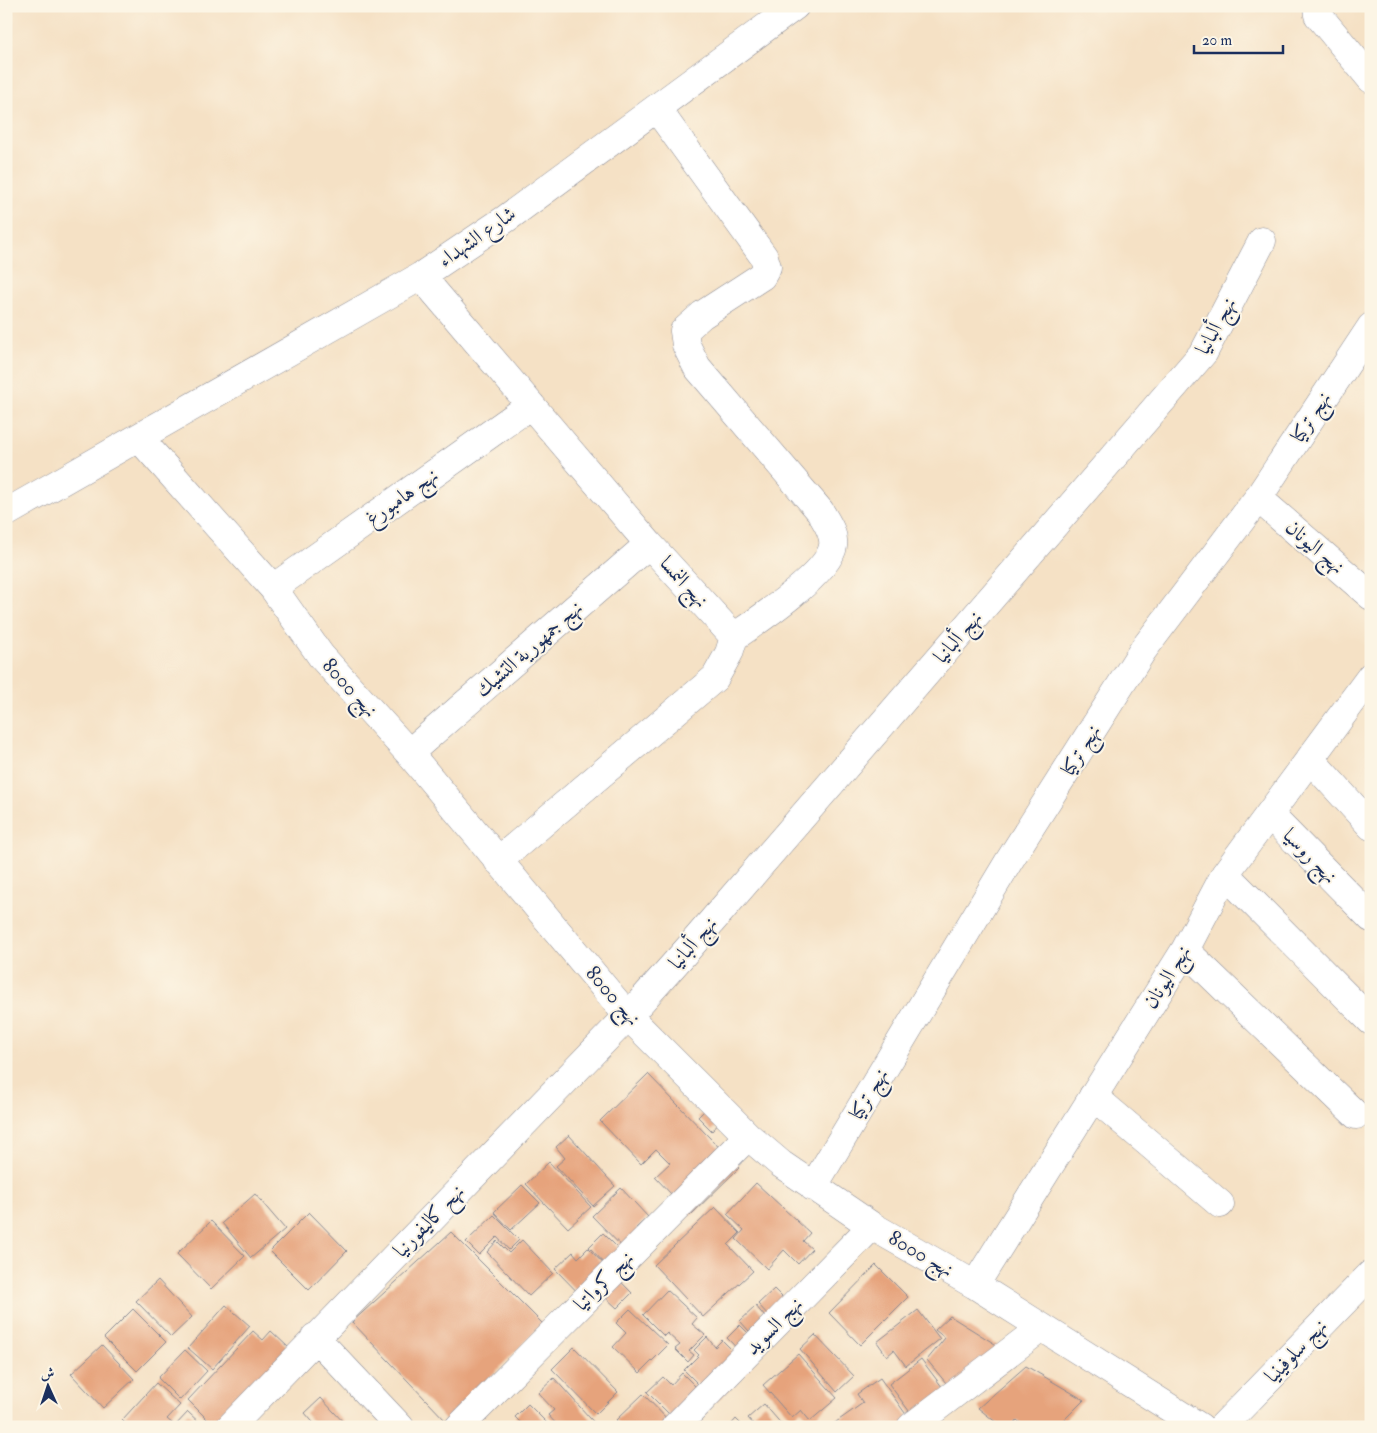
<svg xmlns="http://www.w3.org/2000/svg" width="1377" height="1433" viewBox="0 0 1377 1433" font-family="'IM FELL Double Pica',Amiri,serif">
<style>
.building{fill:#e6a37c}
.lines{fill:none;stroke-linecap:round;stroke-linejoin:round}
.minor-casing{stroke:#888892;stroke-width:29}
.minor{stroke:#fff;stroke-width:28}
.labels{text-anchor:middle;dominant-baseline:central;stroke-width:4;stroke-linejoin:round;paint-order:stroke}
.street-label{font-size:21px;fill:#1b2f5e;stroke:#fcf5e5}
</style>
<rect width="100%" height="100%" fill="#fcf5e5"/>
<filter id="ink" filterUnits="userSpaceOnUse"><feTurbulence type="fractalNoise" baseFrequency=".02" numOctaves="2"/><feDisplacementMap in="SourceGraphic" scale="10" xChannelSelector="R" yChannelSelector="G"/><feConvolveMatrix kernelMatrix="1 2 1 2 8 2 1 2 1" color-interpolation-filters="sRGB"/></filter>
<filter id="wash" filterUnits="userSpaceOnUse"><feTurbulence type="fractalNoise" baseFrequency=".0096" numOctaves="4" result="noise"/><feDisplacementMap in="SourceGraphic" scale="20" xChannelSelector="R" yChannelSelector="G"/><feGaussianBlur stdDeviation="1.12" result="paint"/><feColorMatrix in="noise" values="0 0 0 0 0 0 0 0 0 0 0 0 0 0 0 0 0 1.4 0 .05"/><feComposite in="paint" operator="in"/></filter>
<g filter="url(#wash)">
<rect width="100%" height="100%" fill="#f5e1c5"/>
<g id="blocks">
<path class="building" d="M 648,1074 L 739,1168 L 691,1215 L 655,1177 L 670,1163 L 656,1149 L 641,1164 L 600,1121 Z
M 708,1107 L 722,1120 L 712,1131 L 698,1117 Z
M 569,1135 L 615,1186 L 593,1206 L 556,1166 L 565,1158 L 556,1147 Z
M 549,1162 L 591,1207 L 568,1228 L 526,1184 Z
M 756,1183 L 810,1233 L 803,1241 L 812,1249 L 798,1264 L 784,1250 L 767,1269 L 736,1239 L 744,1230 L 727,1214 Z
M 522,1185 L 540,1203 L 511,1230 L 494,1212 Z
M 621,1188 L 648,1217 L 636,1228 L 653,1245 L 636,1261 L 592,1216 Z
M 255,1194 L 285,1229 L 251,1258 L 222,1223 Z
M 715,1207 L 740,1233 L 728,1245 L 753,1271 L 703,1317 L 654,1265 Z
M 309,1212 L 347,1251 L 309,1290 L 270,1251 Z
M 494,1215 L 519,1240 L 509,1250 L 497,1237 L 479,1255 L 466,1242 Z
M 211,1221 L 245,1256 L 211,1289 L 177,1254 Z
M 451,1232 L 543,1324 L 446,1421 L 352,1322 Z
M 603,1233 L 624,1254 L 609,1268 L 589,1247 Z
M 522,1240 L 553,1273 L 529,1296 L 487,1252 L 497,1241 L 509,1253 Z
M 588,1248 L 632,1293 L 617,1308 L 603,1295 L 591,1306 L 555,1269 L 573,1252 L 578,1258 Z
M 876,1265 L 908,1297 L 860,1345 L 829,1313 Z
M 158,1280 L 192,1317 L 171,1337 L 136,1301 Z
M 774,1289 L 784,1299 L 770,1317 L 758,1304 Z
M 667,1290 L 697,1318 L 692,1324 L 705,1335 L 689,1351 L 694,1355 L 688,1362 L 675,1349 L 680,1345 L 667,1333 L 664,1336 L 643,1315 Z
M 226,1305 L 250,1326 L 212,1369 L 188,1348 Z
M 756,1306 L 765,1317 L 749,1331 L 740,1321 Z
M 133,1309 L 166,1342 L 137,1371 L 104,1338 Z
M 630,1309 L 668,1345 L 640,1373 L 613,1347 L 626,1333 L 616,1323 Z
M 918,1310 L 940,1339 L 906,1366 L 894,1350 L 887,1356 L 877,1342 Z
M 950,1316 L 1003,1349 L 951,1389 L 927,1360 L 945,1338 L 935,1330 Z
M 740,1325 L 750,1335 L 748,1360 L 727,1338 Z
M 253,1331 L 263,1340 L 271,1331 L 289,1348 L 215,1427 L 188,1400 Z
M 815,1335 L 854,1376 L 837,1392 L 800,1349 Z
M 707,1337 L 715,1347 L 722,1340 L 750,1368 L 716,1402 L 684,1370 L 699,1355 L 694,1350 Z
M 102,1345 L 134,1379 L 103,1408 L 71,1374 Z
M 574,1347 L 618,1392 L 596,1414 L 552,1369 Z
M 185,1350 L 207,1371 L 180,1400 L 158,1378 Z
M 798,1354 L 837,1398 L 810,1421 L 801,1410 L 792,1418 L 763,1385 Z
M 921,1359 L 958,1408 L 915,1419 L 889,1384 Z
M 1026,1366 L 1084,1400 L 1057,1427 L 1025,1427 L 1017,1420 L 1011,1427 L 1002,1427 L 978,1408 Z
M 682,1373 L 712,1403 L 682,1427 L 647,1392 L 663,1377 L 671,1385 Z
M 554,1378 L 598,1427 L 559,1427 L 548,1415 L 554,1410 L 538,1393 Z
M 880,1378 L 910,1420 L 901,1427 L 829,1427 L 863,1403 L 857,1394 Z
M 156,1383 L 180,1405 L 167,1419 L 173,1424 L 171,1427 L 129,1427 L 122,1420 Z
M 643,1394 L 673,1425 L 671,1427 L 622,1427 L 616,1420 Z
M 321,1398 L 346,1425 L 344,1427 L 317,1427 L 305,1413 Z
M 528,1404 L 551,1427 L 525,1427 L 515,1417 Z
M 764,1404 L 784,1427 L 756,1427 L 748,1418 Z
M 188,1412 L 204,1427 L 174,1427 Z
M 736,1419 L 744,1427 L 729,1427 Z"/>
</g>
</g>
<g filter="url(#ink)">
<use href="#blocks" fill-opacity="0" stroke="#888892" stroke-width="1"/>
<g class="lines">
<g class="minor-casing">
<path id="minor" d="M 1317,6 L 1318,15 L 1371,79
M 657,109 L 764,257 L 767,267 L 762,276 L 702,315 L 684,331 L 686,345 L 697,367 L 820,511 C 826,522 835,533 833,546 C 829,573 756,622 734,637
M 421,276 L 649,544 L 734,637 L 729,653 L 715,678 L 498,861
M 139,438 L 273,588 L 321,656 L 409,753 L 628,1016 L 748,1136 L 781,1164 L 872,1226 L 975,1285 L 1200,1427
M 1258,498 L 1371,596
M 6,513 L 421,276 L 507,218 L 795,6
M 273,588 L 531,405
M 409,753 L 649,544
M 1310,759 L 1371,826
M 1270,815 L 1371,918
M 1225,874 L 1371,1021
M 1185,950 L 1356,1115
M 1093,1096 L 1220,1204
M 813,1187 L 1009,861 L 1143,650 L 1258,498 L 1371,327
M 975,1285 L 1185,950 L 1225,874 L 1371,676
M 315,1337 L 400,1427
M 230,1427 L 628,1016 L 687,950 L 1204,352 L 1262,241
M 459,1427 L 748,1136
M 675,1427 L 872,1226
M 911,1427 L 1041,1328
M 1222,1427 L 1371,1274"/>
</g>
<use href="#minor" class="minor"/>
</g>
</g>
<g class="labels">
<g class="street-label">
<text transform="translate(477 237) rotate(-35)">شارع الشهداء</text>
<text transform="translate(1216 326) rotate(-61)">نهج ألبانيا</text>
<text transform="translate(1311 417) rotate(-57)">نهج تركيا</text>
<text transform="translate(402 497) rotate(-35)">نهج هامبورغ</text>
<text transform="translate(1315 547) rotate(41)">نهج اليونان</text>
<text transform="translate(684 582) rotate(48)">نهج النمسا</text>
<text transform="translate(958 637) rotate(-49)">نهج ألبانيا</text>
<text transform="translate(529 649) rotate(-41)">نهج جمهورية التشيك</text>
<text transform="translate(350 688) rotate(48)">نهج 8000</text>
<text transform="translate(1081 750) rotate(-58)">نهج تركيا</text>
<text transform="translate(1310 856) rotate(46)">نهج روسيا</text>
<text transform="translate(693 943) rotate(-49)">نهج ألبانيا</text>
<text transform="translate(1167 977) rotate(-58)">نهج اليونان</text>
<text transform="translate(613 996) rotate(49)">نهج 8000</text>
<text transform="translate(869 1094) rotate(-59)">نهج تركيا</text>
<text transform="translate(429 1221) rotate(-46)">نهح كاليفورنيا</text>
<text transform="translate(921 1254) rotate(30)">نهج 8000</text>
<text transform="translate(604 1281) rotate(-45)">نهج كرواتيا</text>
<text transform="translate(774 1326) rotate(-45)">نهج السويد</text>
<text transform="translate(1296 1351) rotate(-46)">نهج سلوفينيا</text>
</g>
</g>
<rect width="1377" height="1433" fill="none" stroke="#fcf5e5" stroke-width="25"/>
<g transform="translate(48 1386) rotate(357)" stroke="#fcf5e5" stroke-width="4" paint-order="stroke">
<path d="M0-4L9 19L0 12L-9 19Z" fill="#1b2f5e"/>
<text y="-8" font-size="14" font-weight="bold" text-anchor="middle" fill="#1b2f5e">ش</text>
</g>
<path d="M1194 45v8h89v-8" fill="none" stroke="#1b2f5e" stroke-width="2.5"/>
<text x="1202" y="45" font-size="15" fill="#1b2f5e" stroke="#fcf5e5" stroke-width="4" paint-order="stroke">20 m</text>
</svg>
